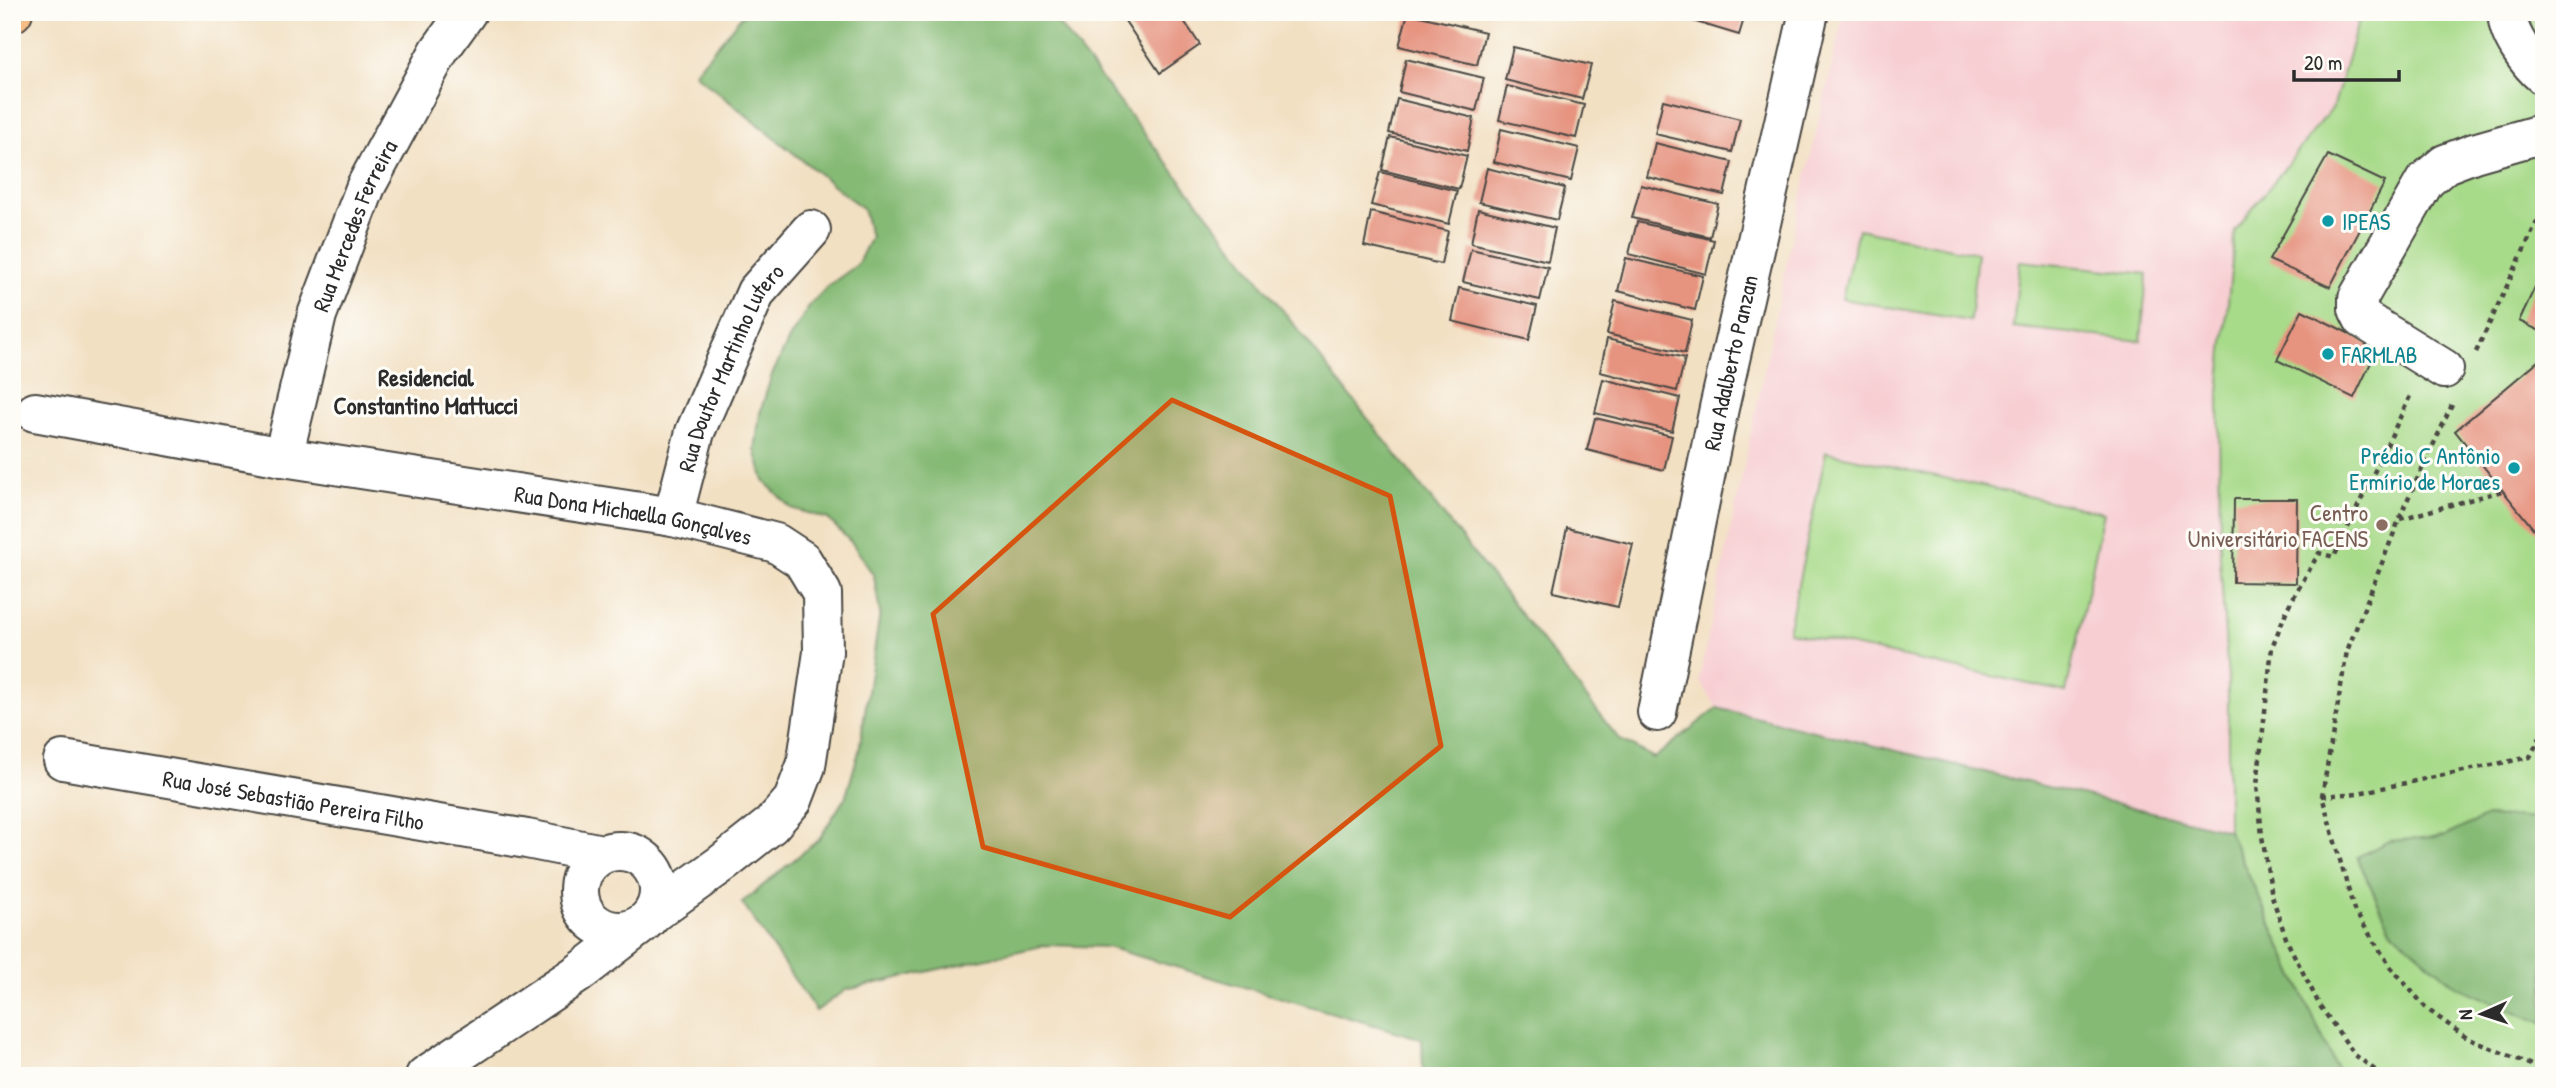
<svg xmlns="http://www.w3.org/2000/svg" width="2556" height="1088" viewBox="0 0 2556 1088" font-family="'Patrick Hand',sans-serif">
<style>
.built{fill:#f7cfd3}
.green{fill:#a7da89;stroke:#69825a;stroke-width:2}
.forest{fill:#85ba75;stroke:#587250;stroke-width:2}
.building{fill:#e6937f}
.lines{fill:none;stroke-linecap:round;stroke-linejoin:round}
.minor-casing{stroke:#494642;stroke-width:42}
.major-casing{stroke:#494642;stroke-width:42}
.path{stroke:#494642;stroke-width:4.5;stroke-dasharray:5 5;stroke-linecap:butt}
.minor{stroke:#fff;stroke-width:38}
.major{stroke:#f5be86;stroke-width:38}
.marked{fill:#d5540f;fill-opacity:0.2;stroke:#d5540f;stroke-width:5;stroke-linejoin:round}
.culture-dot{fill:#0f9aa8;stroke:#fdfcf7;stroke-width:2.5}
.education-dot{fill:#8d6e63;stroke:#fdfcf7;stroke-width:2.5}
.labels{text-anchor:middle;dominant-baseline:central;stroke-width:6;stroke-linejoin:round;paint-order:stroke}
.culture-label{font-size:23px;fill:#0d838f;stroke:#fdfcf7;text-anchor:start}
.street-label{font-size:23px;fill:#2b2b2b;stroke:#fdfcf7}
.education-label{font-size:23px;fill:#785e54;stroke:#fdfcf7;text-anchor:end}
.neighbourhood-label{font-size:24px;font-weight:bold;fill:#2b2b2b;stroke:#fdfcf7}
</style>
<rect width="100%" height="100%" fill="#fdfcf7"/>
<filter id="ink" filterUnits="userSpaceOnUse"><feTurbulence type="fractalNoise" baseFrequency=".0143" numOctaves="2"/><feDisplacementMap in="SourceGraphic" scale="14" xChannelSelector="R" yChannelSelector="G"/><feConvolveMatrix kernelMatrix="1 2 1 2 8 2 1 2 1" color-interpolation-filters="sRGB"/></filter>
<filter id="wash" filterUnits="userSpaceOnUse"><feTurbulence type="fractalNoise" baseFrequency=".00686" numOctaves="4" result="noise"/><feDisplacementMap in="SourceGraphic" scale="28" xChannelSelector="R" yChannelSelector="G"/><feGaussianBlur stdDeviation="1.57" result="paint"/><feColorMatrix in="noise" values="0 0 0 0 0 0 0 0 0 0 0 0 0 0 0 0 0 1.4 0 .05"/><feComposite in="paint" operator="in"/></filter>
<g filter="url(#wash)">
<rect width="100%" height="100%" fill="#f2e0c3"/>
<path class="built" d="M 1844,12 L 2361,12 L 2334,105 L 2235,231 L 2219,392 L 2220,557 L 2228,682 L 2228,830 L 1717,708 L 1699,680 L 1791,242 Z"/>
<path class="green" d="M 2361,12 L 2544,12 L 2544,1076 L 2340,1076 L 2228,830 L 2228,682 L 2220,557 L 2219,392 L 2235,231 L 2334,105 Z
M 1858,229 L 1977,253 L 1970,321 L 1842,299 Z
M 2020,261 L 2147,274 L 2141,341 L 2013,327 Z
M 1826,452 L 2104,513 L 2066,692 L 1788,632 Z"/>
<path class="forest" d="M 745,12 L 1049,12 L 1619,739 L 1654,758 L 1717,708 L 2228,830 L 2340,1076 L 1423,1076 L 1422,1039 L 1107,947 L 1046,945 L 846,990 L 816,1011 L 742,903 L 819,839 L 846,796 L 859,751 L 880,613 L 874,576 L 852,543 L 828,519 L 791,508 L 764,481 L 755,450 L 760,413 L 771,377 L 789,339 L 810,305 L 828,286 L 857,265 L 871,237 L 863,209 L 694,73 Z
M 2487,816 L 2544,819 L 2544,1024 L 2457,987 L 2391,930 L 2357,857 L 2389,841 L 2445,836 Z"/>
<g id="blocks">
<path class="building" d="M 1119,12 L 1178,12 L 1200,45 L 1160,73 Z
M 1663,12 L 1746,12 L 1739,35 Z
M 1408,13 L 1485,32 L 1477,65 L 1399,46 Z
M 1513,47 L 1591,65 L 1582,99 L 1505,80 Z
M 1406,59 L 1484,78 L 1476,111 L 1399,92 Z
M 1507,86 L 1584,105 L 1576,138 L 1499,120 Z
M 1397,99 L 1474,118 L 1467,151 L 1389,133 Z
M 1663,100 L 1740,119 L 1732,152 L 1655,134 Z
M 1501,129 L 1579,148 L 1571,181 L 1494,162 Z
M 1390,137 L 1467,156 L 1459,189 L 1382,170 Z
M 1655,143 L 1732,162 L 1724,195 L 1647,177 Z
M 2328,155 L 2385,182 L 2330,287 L 2269,260 Z
M 1487,168 L 1565,188 L 1557,220 L 1479,202 Z
M 1380,172 L 1457,191 L 1449,224 L 1371,205 Z
M 1641,185 L 1718,204 L 1710,237 L 1632,218 Z
M 1478,209 L 1555,228 L 1548,261 L 1471,243 Z
M 1371,212 L 1448,231 L 1441,264 L 1364,246 Z
M 1637,222 L 1714,240 L 1706,274 L 1629,254 Z
M 1471,249 L 1548,267 L 1540,300 L 1463,282 Z
M 1626,258 L 1703,276 L 1695,310 L 1618,291 Z
M 2544,268 L 2544,333 L 2519,321 Z
M 1459,288 L 1537,306 L 1529,340 L 1452,321 Z
M 1615,301 L 1692,320 L 1685,353 L 1607,334 Z
M 2302,310 L 2378,348 L 2354,398 L 2277,360 Z
M 1607,339 L 1685,358 L 1677,391 L 1600,372 Z
M 2544,356 L 2544,542 L 2455,431 Z
M 1603,379 L 1680,398 L 1672,431 L 1595,413 Z
M 1595,418 L 1672,436 L 1664,470 L 1587,450 Z
M 2234,499 L 2297,499 L 2296,583 L 2233,582 Z
M 1567,528 L 1633,544 L 1618,607 L 1553,592 Z"/>
</g>
</g>
<g filter="url(#ink)">
<use href="#blocks" fill-opacity="0" stroke="#494642" stroke-width="2"/>
<g class="lines">
<g class="minor-casing">
<g id="minor">
<path d="M 2508,12 C 2505,32 2529,64 2544,76"/>
<path d="M 2444,369 L 2363,319 L 2358,309 L 2358,298 L 2425,181 L 2445,164 L 2474,153 L 2544,133"/>
<path id="s1" d="M 35,412 L 283,457 L 673,517 L 776,543 L 802,560 L 822,593 L 823,652 L 806,766 L 793,800 L 771,825 L 723,863 L 653,913"/>
<path id="s2" d="M 283,457 L 317,315 L 366,186 L 439,51 L 467,12"/>
<path id="s3" d="M 673,517 L 695,432 L 756,292 L 811,230"/>
<path id="s4" d="M 1657,712 L 1719,408 L 1809,12"/>
<path id="s5" d="M 63,760 L 527,839 L 602,854"/>
<circle cx="619" cy="891" r="40"/>
<path d="M 425,1076 L 579,973 L 641,925"/>
</g>
</g>
<g class="major-casing">
<path id="major" d="M 12,13 L 13,12"/>
</g>
<path class="path" d="M 2476,352 L 2544,207
M 2452,405 L 2405,505 L 2347,651 L 2322,796 L 2354,910 L 2390,966 L 2427,1009 L 2467,1038 L 2531,1065 L 2544,1068
M 2400,519 L 2502,491
M 2322,796 L 2358,793 L 2530,757 L 2544,729
M 2383,1076 L 2355,1055 L 2320,1006 L 2287,941 L 2272,896 L 2262,836 L 2257,785 L 2272,647 L 2288,607 L 2319,553 L 2334,557 L 2412,392"/>
<use href="#minor" class="minor"/>
<use href="#major" class="major"/>
</g>
</g>
<path class="marked" d="M 1172,400 L 1390,496 L 1441,746 L 1230,917 L 983,847 L 933,614 Z"/>
<g class="culture-dot">
<circle cx="2328" cy="221" r="7"/>
<circle cx="2328" cy="354" r="7"/>
<circle cx="2514" cy="468" r="7"/>
</g>
<circle class="education-dot" cx="2382" cy="525" r="7"/>
<g class="labels">
<g class="culture-label">
<text x="2342" y="221">IPEAS</text>
<text x="2342" y="354">FARMLAB</text>
<text x="2500" y="455" text-anchor="end">Prédio C Antônio<tspan x="2500" dy="26">Ermírio de Moraes</tspan></text>
</g>
<g class="street-label">
<text stroke="none"><textPath href="#s2" startOffset="243">Rua Mercedes Ferreira</textPath></text>
<text stroke="none"><textPath href="#s4" startOffset="357">Rua Adalberto Panzan</textPath></text>
<text stroke="none"><textPath href="#s3" startOffset="161">Rua Doutor Martinho Lutero</textPath></text>
<text stroke="none"><textPath href="#s1" startOffset="607">Rua Dona Michaella Gonçalves</textPath></text>
<text stroke="none"><textPath href="#s5" startOffset="234">Rua José Sebastião Pereira Filho</textPath></text>
</g>
<g class="education-label">
<text x="2368" y="512">Centro<tspan x="2368" dy="26">Universitário FACENS</tspan></text>
</g>
<g class="neighbourhood-label">
<text x="426" y="377">Residencial<tspan x="426" dy="28">Constantino Mattucci</tspan></text>
</g>
</g>
<rect width="2556" height="1088" fill="none" stroke="#fdfcf7" stroke-width="42"/>
<g transform="translate(2482 1014) rotate(267)" stroke="#fdfcf7" stroke-width="5" paint-order="stroke">
<path d="M0-5L12 26L0 18L-12 26Z" fill="#2b2b2b"/>
<text y="-10" font-size="19" font-weight="bold" text-anchor="middle" fill="#2b2b2b">N</text>
</g>
<path d="M2294 70v10h105v-10" fill="none" stroke="#2b2b2b" stroke-width="3.5"/>
<text x="2304" y="70" font-size="21" fill="#2b2b2b" stroke="#fdfcf7" stroke-width="5" paint-order="stroke">20 m</text>
</svg>
